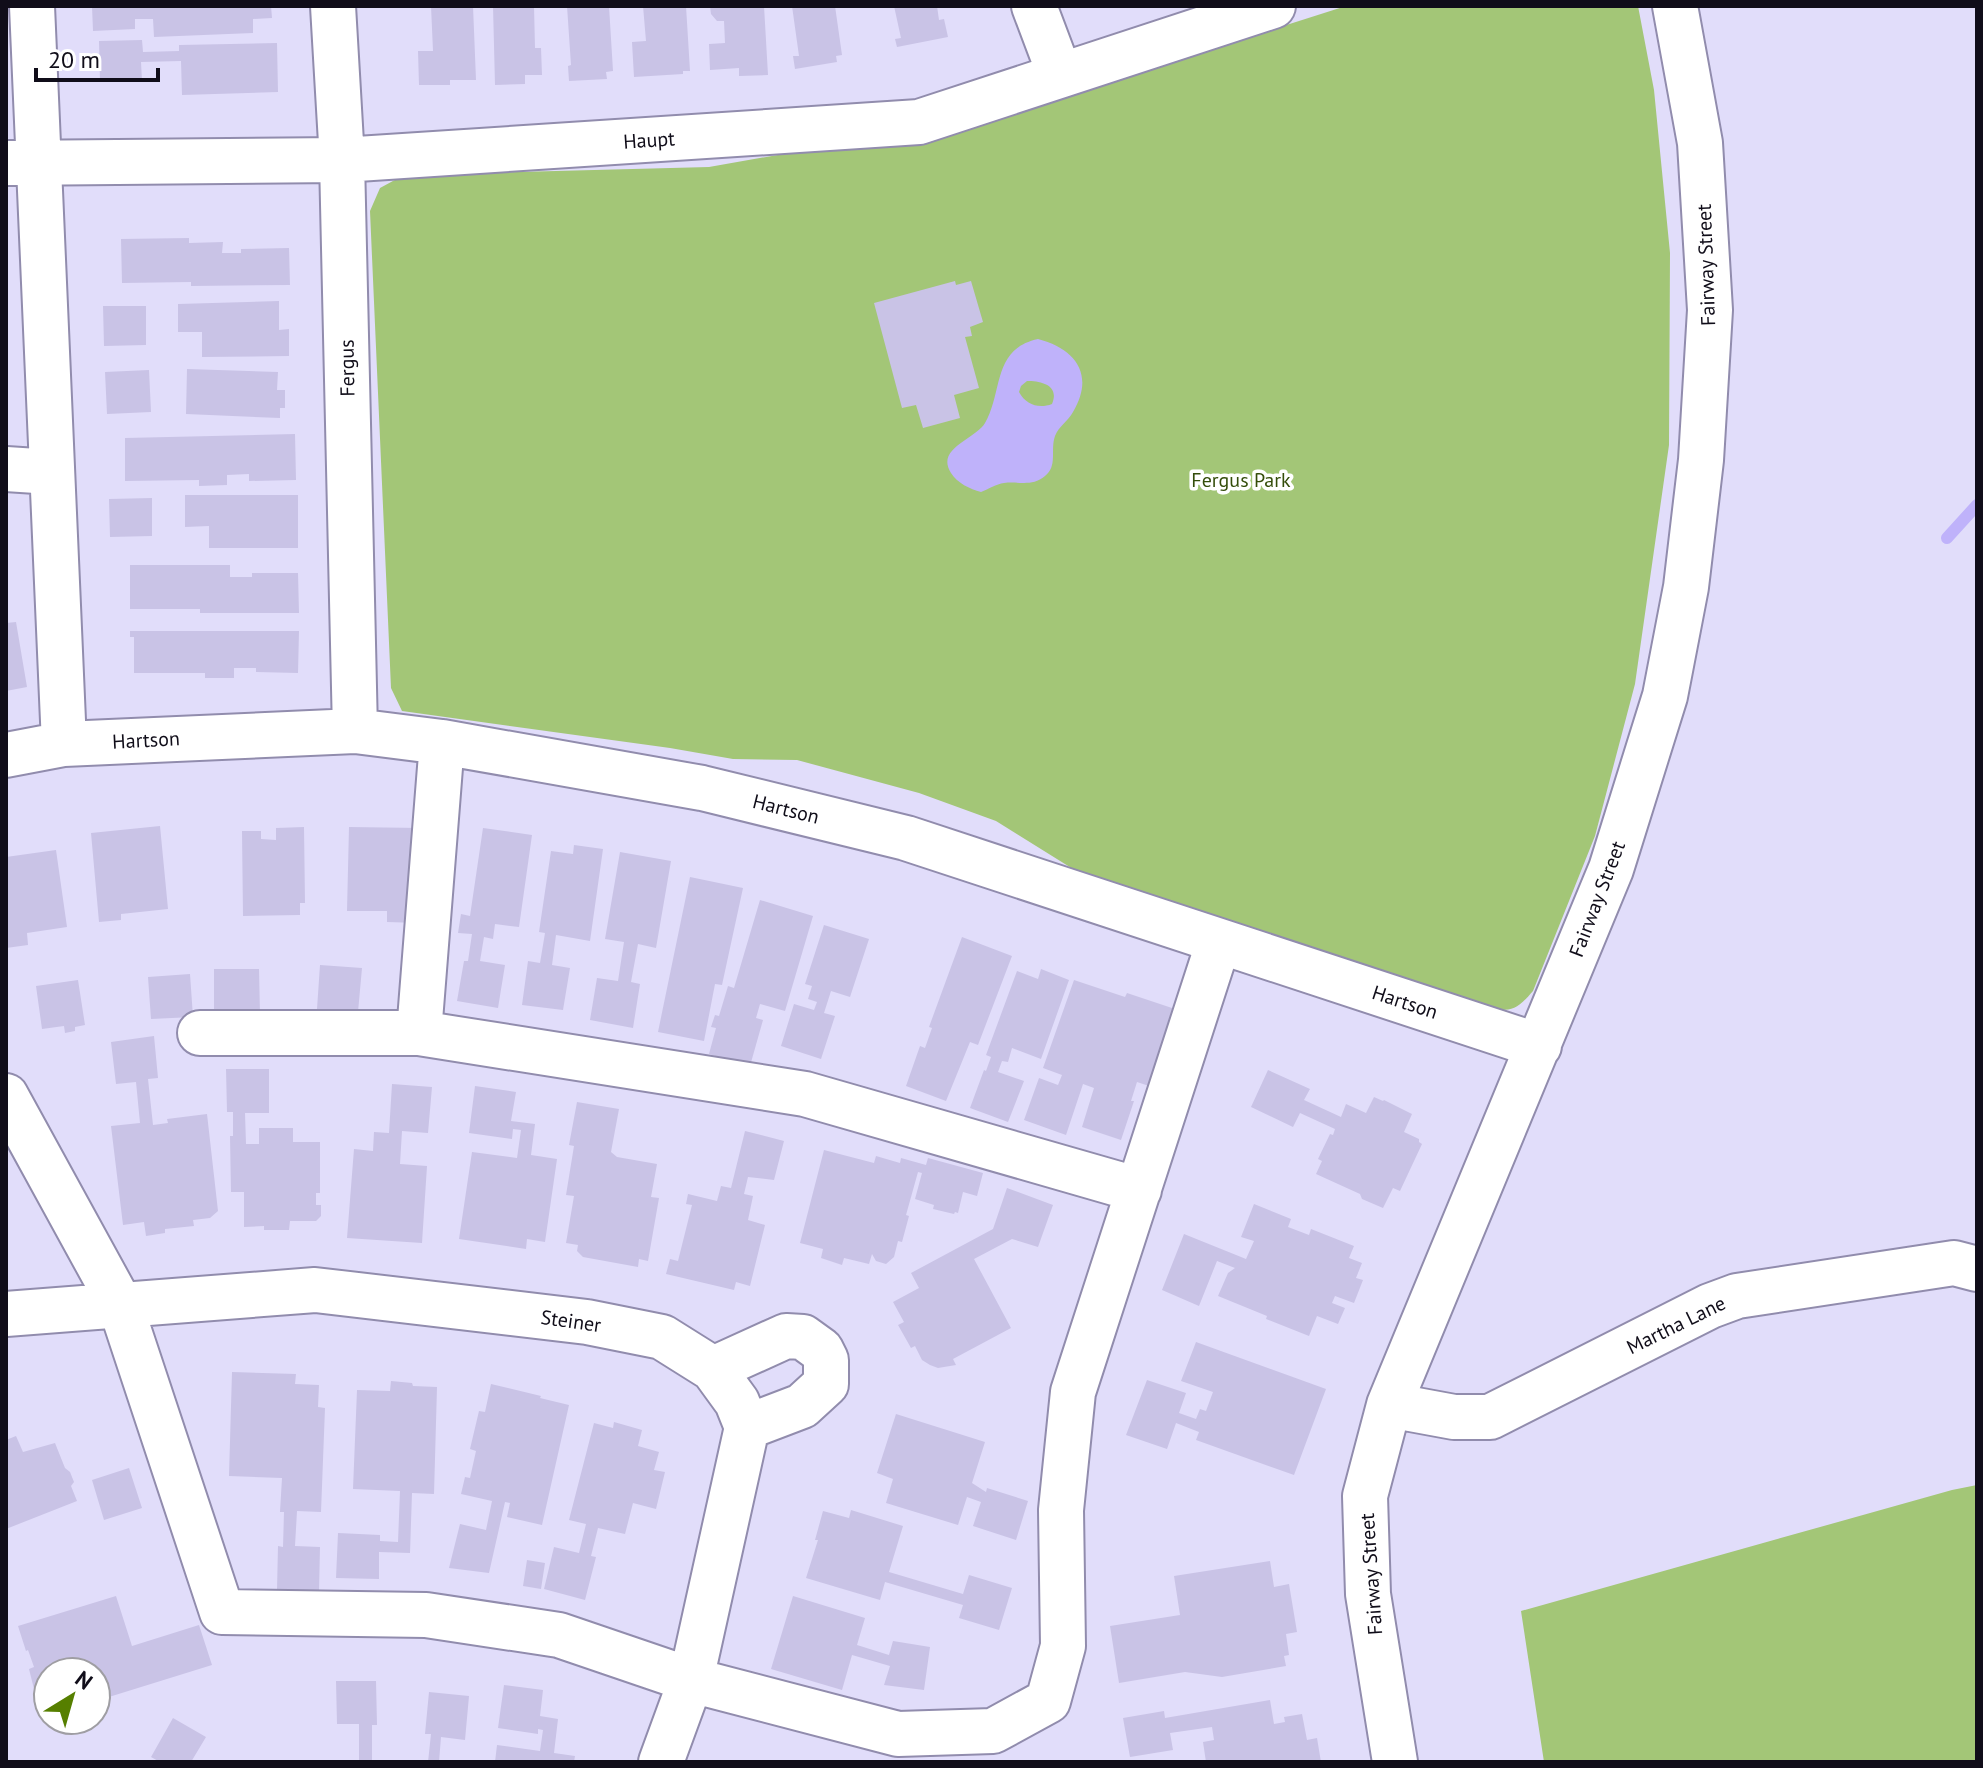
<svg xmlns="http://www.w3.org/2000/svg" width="1983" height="1768" viewBox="0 0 1983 1768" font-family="'PT Sans',sans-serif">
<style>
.green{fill:#a3c677}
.water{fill:#bfb2fa;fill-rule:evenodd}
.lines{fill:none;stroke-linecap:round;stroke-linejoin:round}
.stream{stroke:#bfb2fa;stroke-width:12}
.building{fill:#c9c3e6}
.minor-casing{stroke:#918cad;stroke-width:48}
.minor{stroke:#fff;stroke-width:44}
.labels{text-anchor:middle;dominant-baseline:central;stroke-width:7;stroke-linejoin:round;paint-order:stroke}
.street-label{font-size:20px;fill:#100d19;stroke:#fff}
.park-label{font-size:20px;fill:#344d0a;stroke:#fff}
</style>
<rect width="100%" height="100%" fill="#e1ddfa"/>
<path class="green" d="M 1346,6 L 1638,6 L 1654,90 L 1670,253 L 1669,445 L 1635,684 L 1595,836 L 1533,991 C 1515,1012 1511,1011 1484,1009 L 1073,869 L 996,821 L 919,793 L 797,760 L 733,759 L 670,748 L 402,711 L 391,688 L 370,211 L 380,188 L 404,175 L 709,167 L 1004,115 Z
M 1977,1485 L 1977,1762 L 1544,1762 L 1521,1611 L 1952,1490 Z"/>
<path class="water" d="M 1038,339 C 1076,349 1095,375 1073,412 C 1068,421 1059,426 1055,436 C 1050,450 1058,466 1045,476 C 1032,487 1019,481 1004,483 C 996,484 989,489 981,492 C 970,489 957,483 951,473 C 935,448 976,439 985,423 C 1003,392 992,349 1038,339 ZM 1027,381 C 1041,381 1060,385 1052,404 C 1039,409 1026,405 1019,392 L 1021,386 Z"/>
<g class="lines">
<path class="stream" d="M 1947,538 L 1977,505"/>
</g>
<path class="building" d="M 92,6 L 271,6 L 272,18 L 253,19 L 253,33 L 154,37 L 153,19 L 135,19 L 135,29 L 93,31 Z
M 431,6 L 473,6 L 476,80 L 450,80 L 450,85 L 419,85 L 418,51 L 433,51 Z
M 493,6 L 534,6 L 535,48 L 541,48 L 542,75 L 525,75 L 525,84 L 495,85 Z
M 567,6 L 609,6 L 613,71 L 606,72 L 607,79 L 569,81 L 568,66 L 571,65 Z
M 643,6 L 686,6 L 690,71 L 683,71 L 683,74 L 634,77 L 632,42 L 646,41 Z
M 710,6 L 764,6 L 768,75 L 739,76 L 739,68 L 710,70 L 709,44 L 725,43 L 724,21 L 717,21 L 711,14 Z
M 792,6 L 835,6 L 842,55 L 836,56 L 837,62 L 795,69 L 793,56 L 799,56 Z
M 894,6 L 937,6 L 939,20 L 944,19 L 948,37 L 897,47 L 895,39 L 901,38 Z
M 142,40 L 143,52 L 179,51 L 179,45 L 277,43 L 278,92 L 182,95 L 181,61 L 141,62 L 142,81 L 100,82 L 99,41 Z
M 189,238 L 189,243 L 223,242 L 222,253 L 241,253 L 241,249 L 289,248 L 290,285 L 191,286 L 191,282 L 122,283 L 121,239 Z
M 955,281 L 956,285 L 971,281 L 983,322 L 970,327 L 972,336 L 965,337 L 979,388 L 954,395 L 960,418 L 923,428 L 916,405 L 902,408 L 874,303 Z
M 279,301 L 279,330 L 289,329 L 289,356 L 202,357 L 202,332 L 178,332 L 178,304 Z
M 103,306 L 146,306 L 146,345 L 104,346 Z
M 187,369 L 278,372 L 277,390 L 285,390 L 285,408 L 280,408 L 280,418 L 186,414 Z
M 149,370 L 151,412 L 107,414 L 105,372 Z
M 295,434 L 296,480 L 249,481 L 249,474 L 227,475 L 227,485 L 199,486 L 199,480 L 125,481 L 125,438 Z
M 185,495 L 298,495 L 298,548 L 209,548 L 209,526 L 185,527 Z
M 152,498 L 152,536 L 110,537 L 109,499 Z
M 130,565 L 230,565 L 230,577 L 252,577 L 252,573 L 298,573 L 299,613 L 200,613 L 200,609 L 130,609 Z
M 16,622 L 27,687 L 6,691 L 6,623 Z
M 130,631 L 299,631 L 298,673 L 256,672 L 256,668 L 234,668 L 234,678 L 205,678 L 205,673 L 134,673 L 134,637 L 130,637 Z
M 160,826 L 168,909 L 121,914 L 121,920 L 99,922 L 91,833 Z
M 304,827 L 305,903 L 300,903 L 300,915 L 243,916 L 242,831 L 261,831 L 261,839 L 276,840 L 276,828 Z
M 349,827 L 421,828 L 418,923 L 387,922 L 387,911 L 347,911 Z
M 483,828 L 532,835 L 519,927 L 495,924 L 493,939 L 484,937 L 480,961 L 505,965 L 498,1008 L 457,1001 L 464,961 L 468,961 L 472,934 L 458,933 L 461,914 L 470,916 Z
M 574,845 L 603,849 L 590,941 L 556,935 L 552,965 L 570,968 L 563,1010 L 522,1005 L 528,961 L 540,963 L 545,933 L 539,932 L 551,851 L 573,854 Z
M 56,850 L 67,927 L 27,933 L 28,945 L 6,948 L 6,857 Z
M 620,852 L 671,861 L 656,948 L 638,944 L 631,982 L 640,984 L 633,1028 L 590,1020 L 597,978 L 618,981 L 624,942 L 605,939 Z
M 690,877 L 743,888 L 722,985 L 715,984 L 704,1041 L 658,1032 Z
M 760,900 L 813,916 L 785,1011 L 760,1004 L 756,1018 L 763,1020 L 750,1066 L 709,1054 L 716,1028 L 711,1027 L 715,1015 L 719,1016 L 728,986 L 734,988 Z
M 824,925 L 869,939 L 850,997 L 831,991 L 824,1013 L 835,1016 L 821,1059 L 781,1046 L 794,1004 L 814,1010 L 817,1002 L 808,999 L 812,986 L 805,984 Z
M 962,937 L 1012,956 L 978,1045 L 970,1042 L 946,1101 L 906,1086 L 920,1046 L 925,1048 L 932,1028 L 929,1027 Z
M 320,965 L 362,968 L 358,1012 L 317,1009 Z
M 214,969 L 259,969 L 260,1015 L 214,1015 Z
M 1041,969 L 1069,980 L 1041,1059 L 1012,1048 L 1008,1062 L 1002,1061 L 998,1072 L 1024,1081 L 1008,1122 L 970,1108 L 984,1070 L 986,1071 L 991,1057 L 986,1055 L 1017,971 L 1038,979 Z
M 190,974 L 193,1017 L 151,1019 L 148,977 Z
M 78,980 L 85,1025 L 75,1027 L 75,1031 L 65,1033 L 64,1026 L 42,1029 L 36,986 Z
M 1074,980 L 1125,997 L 1127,993 L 1175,1009 L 1149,1086 L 1137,1082 L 1131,1101 L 1134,1101 L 1121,1140 L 1082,1127 L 1094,1088 L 1083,1084 L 1066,1135 L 1024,1120 L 1039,1078 L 1058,1085 L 1062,1075 L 1043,1068 Z
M 154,1036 L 158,1078 L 148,1079 L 153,1125 L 168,1123 L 167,1119 L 207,1114 L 218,1211 L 210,1218 L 193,1220 L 194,1226 L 165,1229 L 165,1233 L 146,1236 L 144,1222 L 123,1225 L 111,1126 L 140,1123 L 136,1082 L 116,1084 L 111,1042 Z
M 226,1069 L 269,1069 L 269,1113 L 245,1113 L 246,1144 L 259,1144 L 259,1128 L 293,1128 L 293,1142 L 320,1142 L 320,1193 L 316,1193 L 316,1205 L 321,1205 L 321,1216 L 316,1221 L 290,1221 L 289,1230 L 264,1230 L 264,1226 L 244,1227 L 244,1192 L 231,1192 L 230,1136 L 233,1136 L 233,1112 L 227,1112 Z
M 1268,1070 L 1310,1089 L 1304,1100 L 1341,1117 L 1346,1104 L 1366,1113 L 1374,1097 L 1383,1101 L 1384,1100 L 1412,1114 L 1404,1132 L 1419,1139 L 1419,1142 L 1422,1144 L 1400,1191 L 1393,1188 L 1383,1208 L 1362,1199 L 1360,1194 L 1316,1174 L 1322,1161 L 1318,1159 L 1330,1134 L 1333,1135 L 1335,1129 L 1300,1113 L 1293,1127 L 1251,1107 Z
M 392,1084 L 432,1087 L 428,1133 L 402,1131 L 400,1164 L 427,1166 L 422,1243 L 347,1238 L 354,1149 L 373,1151 L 374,1132 L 389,1133 Z
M 475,1086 L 516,1092 L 511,1121 L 535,1124 L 531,1155 L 557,1159 L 545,1242 L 527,1239 L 526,1249 L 459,1239 L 472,1152 L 517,1158 L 521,1130 L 513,1129 L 512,1139 L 469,1133 Z
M 577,1102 L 619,1109 L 611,1152 L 617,1157 L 657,1164 L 651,1197 L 659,1198 L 648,1261 L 639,1259 L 638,1267 L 583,1257 L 577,1251 L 578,1245 L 566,1243 L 574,1196 L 566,1195 L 574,1146 L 569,1145 Z
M 745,1131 L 784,1141 L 774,1180 L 748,1177 L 744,1194 L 753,1196 L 748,1220 L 765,1225 L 750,1286 L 736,1282 L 734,1290 L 666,1274 L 670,1259 L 678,1261 L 692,1205 L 686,1204 L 688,1194 L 717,1201 L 721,1186 L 731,1188 Z
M 824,1150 L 874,1163 L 876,1156 L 900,1163 L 901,1158 L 926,1165 L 928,1158 L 983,1173 L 977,1196 L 963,1192 L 958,1213 L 955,1212 L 954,1214 L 933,1209 L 934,1205 L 915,1199 L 922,1173 L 918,1172 L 906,1215 L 909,1216 L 902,1242 L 898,1241 L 894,1257 L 886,1264 L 876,1261 L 872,1254 L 869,1264 L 844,1258 L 842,1265 L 821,1258 L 823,1249 L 800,1243 Z
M 1007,1188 L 1053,1205 L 1038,1247 L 1012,1239 L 974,1259 L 1011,1328 L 953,1359 L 956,1365 L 938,1368 L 930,1365 L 922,1360 L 915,1346 L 911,1348 L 898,1325 L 904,1322 L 893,1302 L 919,1288 L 911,1273 L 993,1229 Z
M 1254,1204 L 1291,1219 L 1288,1227 L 1309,1235 L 1311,1229 L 1354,1246 L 1349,1258 L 1362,1263 L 1356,1278 L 1363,1280 L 1354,1303 L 1335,1296 L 1332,1303 L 1345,1308 L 1338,1324 L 1317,1316 L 1309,1336 L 1266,1319 L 1267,1316 L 1218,1296 L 1228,1273 L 1235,1268 L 1217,1261 L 1199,1306 L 1162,1290 L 1184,1234 L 1246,1259 L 1254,1241 L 1241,1237 Z
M 1196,1342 L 1326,1389 L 1294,1475 L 1196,1440 L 1199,1432 L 1176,1423 L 1167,1449 L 1126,1435 L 1147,1380 L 1186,1393 L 1179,1413 L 1196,1419 L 1200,1409 L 1206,1411 L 1213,1392 L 1181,1381 Z
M 232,1372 L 296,1374 L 295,1384 L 319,1385 L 318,1407 L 325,1408 L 321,1512 L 297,1511 L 295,1546 L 320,1547 L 319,1591 L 277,1590 L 278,1546 L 283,1547 L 284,1512 L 280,1512 L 282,1478 L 229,1476 Z
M 391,1381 L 412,1383 L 413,1386 L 437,1387 L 434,1494 L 412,1493 L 410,1553 L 379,1552 L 379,1579 L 336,1578 L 338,1533 L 380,1535 L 380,1541 L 398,1542 L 400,1491 L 353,1489 L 357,1390 L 390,1391 Z
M 491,1384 L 541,1396 L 540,1398 L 569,1405 L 542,1525 L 507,1517 L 510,1503 L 505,1502 L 489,1573 L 449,1568 L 460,1524 L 486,1530 L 492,1501 L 461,1494 L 465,1477 L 470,1478 L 476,1451 L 470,1449 L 479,1411 L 485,1412 Z
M 896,1414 L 985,1442 L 972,1483 L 986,1492 L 987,1488 L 1028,1501 L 1016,1540 L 973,1526 L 981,1502 L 967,1497 L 958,1525 L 886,1503 L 893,1479 L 877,1473 Z
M 614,1422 L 642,1430 L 638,1446 L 659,1452 L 654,1470 L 665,1472 L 656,1509 L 633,1503 L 625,1534 L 598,1528 L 591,1556 L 596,1557 L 585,1600 L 544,1589 L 554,1547 L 579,1553 L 586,1524 L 569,1520 L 594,1423 L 613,1428 Z
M 16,1436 L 23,1452 L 55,1443 L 65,1468 L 70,1472 L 74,1482 L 71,1486 L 77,1501 L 6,1529 L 6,1440 Z
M 129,1468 L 142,1508 L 104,1520 L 92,1480 Z
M 851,1510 L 903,1526 L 889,1572 L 963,1594 L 969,1575 L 1012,1588 L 999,1630 L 959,1618 L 963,1605 L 885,1582 L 880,1600 L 806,1578 L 818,1540 L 815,1540 L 823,1511 L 849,1518 Z
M 527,1560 L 545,1563 L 541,1589 L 523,1586 Z
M 1270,1561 L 1274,1587 L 1289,1584 L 1297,1632 L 1286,1634 L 1289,1655 L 1284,1656 L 1286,1666 L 1222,1677 L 1185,1672 L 1119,1683 L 1110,1626 L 1180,1615 L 1174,1576 Z
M 116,1596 L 132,1646 L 199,1625 L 212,1665 L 96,1701 L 96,1672 L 48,1672 L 48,1685 L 34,1689 L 29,1669 L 34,1667 L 28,1650 L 26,1651 L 18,1626 Z
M 793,1596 L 865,1618 L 857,1645 L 889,1655 L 893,1641 L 930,1647 L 924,1690 L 884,1685 L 890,1666 L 852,1655 L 842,1690 L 771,1669 Z
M 336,1681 L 376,1681 L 377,1725 L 372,1725 L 372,1762 L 359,1762 L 359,1724 L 337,1724 Z
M 504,1685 L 543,1690 L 540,1716 L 558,1719 L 554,1753 L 575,1756 L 574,1762 L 495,1762 L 497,1745 L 540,1751 L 543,1730 L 538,1729 L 538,1734 L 498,1728 Z
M 429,1692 L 469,1696 L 465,1740 L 441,1737 L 439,1762 L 428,1762 L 431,1734 L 425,1734 Z
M 1270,1700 L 1274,1724 L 1285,1722 L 1284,1717 L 1302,1714 L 1307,1740 L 1317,1738 L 1321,1762 L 1206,1762 L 1203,1742 L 1214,1740 L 1212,1727 L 1170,1733 L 1173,1750 L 1130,1757 L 1123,1718 L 1164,1711 L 1165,1718 Z
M 173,1718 L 206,1737 L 191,1762 L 160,1762 L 151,1757 Z"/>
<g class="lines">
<g class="minor-casing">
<path id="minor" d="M 32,6 L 64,744
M 333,6 L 342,160 L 355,731
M 1034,6 L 1060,75
M 6,163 L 342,160 L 919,122 L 1273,6
M 6,469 L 52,472
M 6,755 L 64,744 L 355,731 L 442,742 L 702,788 L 906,838 L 1539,1046
M 200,1033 L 419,1033 L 805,1094 L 1139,1190
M 419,1033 L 442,742
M 6,1096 L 120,1304 L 222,1612 L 426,1615 L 559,1635 L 691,1680 L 898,1734 L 993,1731 L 1048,1701 L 1063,1646 L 1061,1510 L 1073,1392 L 1219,941
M 6,1314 L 315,1290 L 587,1322 L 662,1337 L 713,1369 L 737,1402 L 747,1427 L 691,1680 L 661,1762
M 713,1369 L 786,1336 L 803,1337 L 821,1350 L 826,1360 L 826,1384 L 802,1406 L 747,1427
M 1389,1405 L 1454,1417 L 1490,1417 L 1710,1306 L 1737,1296 L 1954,1263 L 1977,1269
M 1395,1762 L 1368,1594 L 1365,1496 L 1389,1405 L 1611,869 L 1665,696 L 1686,587 L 1701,460 L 1710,310 L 1700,143 L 1675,6"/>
</g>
<use href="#minor" class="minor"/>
</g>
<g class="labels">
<g class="street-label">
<text transform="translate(649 140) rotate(-4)">Haupt</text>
<text transform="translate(1706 265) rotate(-92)">Fairway Street</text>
<text transform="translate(347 368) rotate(-91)">Fergus</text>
<text transform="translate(146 740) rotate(-3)">Hartson</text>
<text transform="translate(786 809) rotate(14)">Hartson</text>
<text transform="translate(1597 899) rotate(-69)">Fairway Street</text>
<text transform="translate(1405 1002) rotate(18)">Hartson</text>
<text transform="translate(571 1321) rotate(8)">Steiner</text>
<text transform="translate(1676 1325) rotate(-26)">Martha Lane</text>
<text transform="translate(1371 1574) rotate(-94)">Fairway Street</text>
</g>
<g class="park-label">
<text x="1241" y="480">Fergus Park</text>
</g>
</g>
<rect width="1983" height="1768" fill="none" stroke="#100d19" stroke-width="16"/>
<g transform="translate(72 1696) rotate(37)"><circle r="38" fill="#ffffff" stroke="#9f9ea3" stroke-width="2"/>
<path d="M0-6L14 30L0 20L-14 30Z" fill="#567f00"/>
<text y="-12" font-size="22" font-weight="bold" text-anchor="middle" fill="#100d19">N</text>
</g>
<path d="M36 68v12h122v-12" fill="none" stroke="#100d19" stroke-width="4"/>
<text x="48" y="68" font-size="24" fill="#100d19" stroke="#ffffff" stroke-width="6" paint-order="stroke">20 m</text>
</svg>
